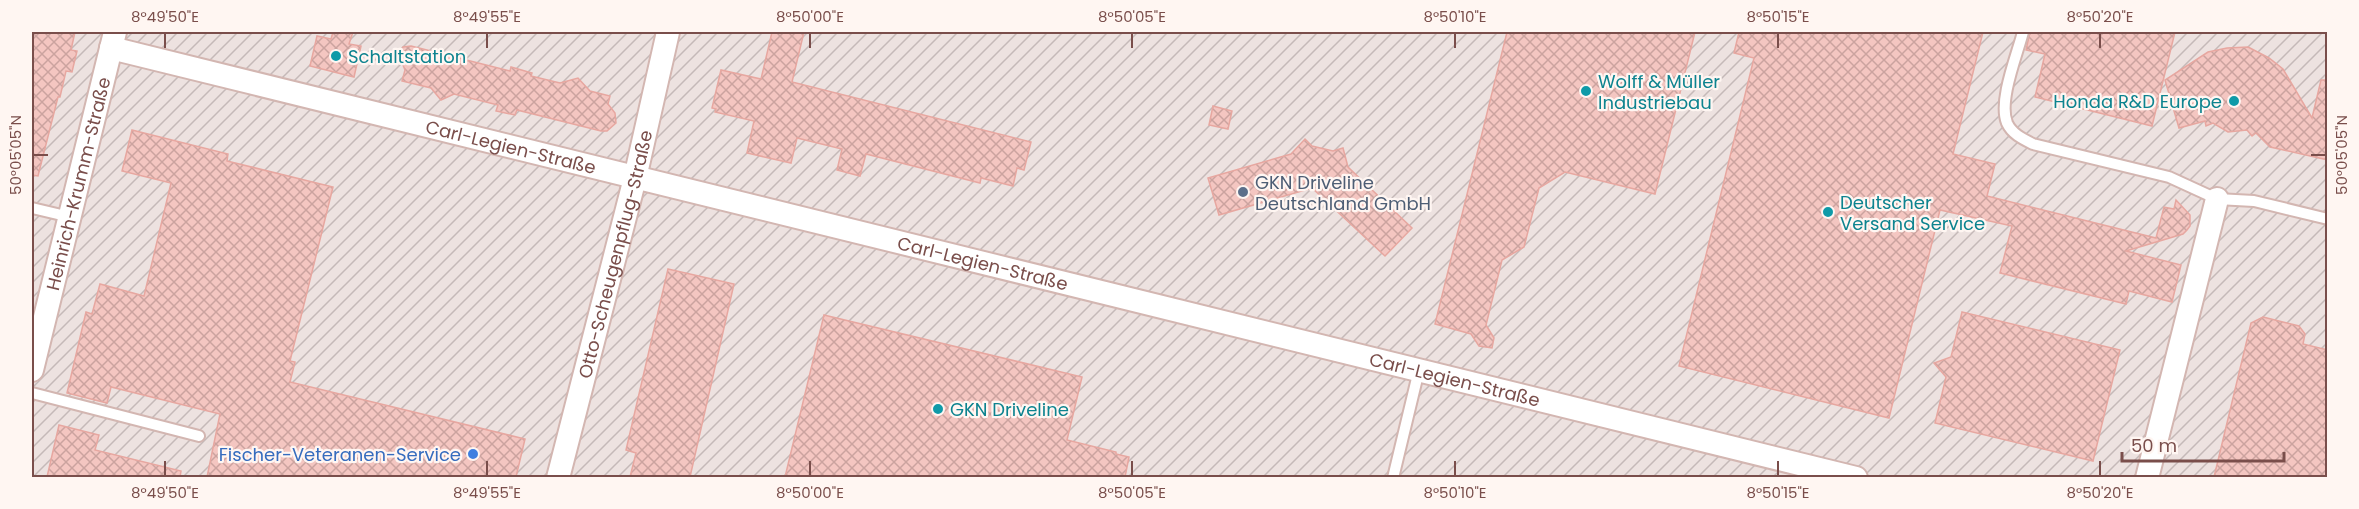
<svg xmlns="http://www.w3.org/2000/svg" width="2359" height="509" viewBox="0 0 2359 509" font-family="Poppins,sans-serif">
<style>
.industrial{fill:url(#industrial-furrows)}
.building{fill:url(#building-cross-hatch);stroke:#e7a7a0;stroke-width:1.5}
.lines{fill:none;stroke-linecap:round;stroke-linejoin:round}
.service-casing{stroke:#d3b6b1;stroke-width:14}
.minor-casing{stroke:#d3b6b1;stroke-width:26}
.service{stroke:#fff;stroke-width:10}
.minor{stroke:#fff;stroke-width:22}
.ticks{fill:none;stroke:#7a4e4b;stroke-width:2}
.culture-dot{fill:#0f9aa8;stroke:#fff6f2;stroke-width:2}
.service-dot{fill:#5c6f8a;stroke:#fff6f2;stroke-width:2}
.shop-dot{fill:#3f7fe0;stroke:#fff6f2;stroke-width:2}
.labels{text-anchor:middle;dominant-baseline:central;stroke-width:4.5;stroke-linejoin:round;paint-order:stroke}
.culture-label{font-size:18px;fill:#0d838f;stroke:#fff6f2;text-anchor:start}
.street-label{font-size:18px;fill:#7a4e4b;stroke:#fff6f2}
.service-label{font-size:18px;fill:#4e5e75;stroke:#fff6f2;text-anchor:start}
.shop-label{font-size:18px;fill:#366cbe;stroke:#fff6f2;text-anchor:end}
.neatline{fill:none;stroke:#7a4e4b;stroke-width:2}
.ticks-label{font-size:15px;text-anchor:middle;fill:#7a4e4b}
</style>
<defs>
<pattern id="industrial-furrows" width="10" height="10" patternUnits="userSpaceOnUse" patternTransform="scale(1.5)"><rect width="10" height="10" fill="#ede2e0"/><path d="M-1 1l2-2M0 10L10 0M9 11l2-2" fill="none" stroke="#c5b9b8"/></pattern>
<pattern id="building-cross-hatch" width="8" height="8" patternUnits="userSpaceOnUse" patternTransform="scale(1.5)"><rect width="8" height="8" fill="#f4c6c1"/><path d="M0 0l8 8M0 8l8-8" fill="none" stroke="#cba39f"/></pattern>
</defs>
<rect width="100%" height="100%" fill="#fdf0ea"/>
<path class="industrial" d="M 32,32 L 2327,32 L 2327,477 L 32,477 Z"/>
<path class="building" d="M 32,32 L 75,32 L 71,50 L 77,51 L 72,72 L 66,71 L 60,97 L 58,97 L 38,176 L 32,175 Z
M 333,32 L 353,32 L 349,44 L 361,46 L 354,77 L 310,66 L 317,36 L 331,39 Z
M 772,32 L 804,32 L 792,82 L 1031,142 L 1024,170 L 1017,168 L 1013,186 L 981,178 L 980,183 L 866,154 L 860,176 L 837,170 L 842,149 L 797,138 L 791,163 L 747,153 L 754,121 L 715,112 L 716,109 L 712,108 L 721,70 L 761,79 Z
M 1507,32 L 1695,32 L 1655,194 L 1565,172 L 1539,188 L 1524,247 L 1502,260 L 1486,325 L 1494,338 L 1492,348 L 1479,346 L 1471,334 L 1435,324 Z
M 1739,32 L 1983,32 L 1953,154 L 1995,164 L 1987,196 L 2156,238 L 2164,207 L 2174,209 L 2176,200 L 2190,215 L 2190,226 L 2187,230 L 2183,234 L 2126,251 L 2181,265 L 2172,302 L 2129,291 L 2126,304 L 2000,273 L 2012,226 L 1940,210 L 1889,418 L 1679,366 L 1754,58 L 1734,53 Z
M 2030,32 L 2175,32 L 2152,126 L 2035,97 L 2045,54 L 2026,50 Z
M 411,46 L 510,71 L 511,67 L 532,73 L 531,76 L 560,83 L 578,78 L 590,91 L 610,96 L 608,104 L 615,113 L 616,123 L 607,131 L 601,131 L 517,110 L 515,115 L 496,111 L 498,105 L 454,94 L 441,100 L 431,88 L 402,81 L 405,70 L 399,55 L 403,47 Z
M 2248,47 L 2269,58 L 2283,69 L 2312,118 L 2321,80 L 2328,80 L 2328,160 L 2270,147 L 2256,133 L 2252,136 L 2247,130 L 2228,132 L 2213,123 L 2206,126 L 2205,121 L 2179,128 L 2165,80 L 2208,52 L 2227,48 Z
M 1213,106 L 1232,111 L 1228,129 L 1209,125 Z
M 132,130 L 228,154 L 227,161 L 333,187 L 290,361 L 295,362 L 290,382 L 525,439 L 516,477 L 207,477 L 220,414 L 111,387 L 107,403 L 67,393 L 86,312 L 92,314 L 100,284 L 144,296 L 171,183 L 122,171 Z
M 1305,139 L 1312,146 L 1333,151 L 1343,148 L 1348,167 L 1412,228 L 1385,256 L 1312,188 L 1219,215 L 1208,178 L 1291,154 Z
M 668,269 L 734,284 L 690,477 L 630,477 L 636,453 L 626,450 Z
M 1962,312 L 2120,350 L 2093,461 L 1935,423 L 1946,377 L 1934,363 L 1951,357 Z
M 824,315 L 1082,377 L 1067,440 L 1116,452 L 1116,454 L 1129,457 L 1125,477 L 785,477 Z
M 2263,317 L 2299,326 L 2305,334 L 2303,344 L 2328,350 L 2328,477 L 2214,477 L 2251,323 Z
M 59,425 L 99,435 L 95,450 L 181,471 L 180,477 L 47,477 Z"/>
<g class="lines">
<g class="service-casing">
<path id="service" d="M 2023,32 C 2017,55 1998,101 2007,123 C 2012,134 2023,139 2033,144 L 2169,177 L 2217,199 L 2254,201 L 2328,219
M 32,208 L 70,217
M 32,393 L 199,436
M 1393,478 L 1419,370"/>
</g>
<g class="minor-casing">
<g id="minor">
<path id="s1" d="M 111,48 L 1856,478"/>
<path id="s2" d="M 32,370 L 115,32"/>
<path id="s3" d="M 558,478 L 635,178 L 668,32"/>
<path d="M 2147,478 L 2217,199"/>
</g>
</g>
<use href="#service" class="service"/>
<use href="#minor" class="minor"/>
</g>
<path class="ticks" d="M 165,33 L 165,48M 487,33 L 487,48M 810,33 L 810,48M 1132,33 L 1132,48M 1455,33 L 1455,48M 1778,33 L 1778,48M 2100,33 L 2100,48M 33,155 L 48,155M 2311,155 L 2326,155M 165,461 L 165,476M 487,461 L 487,476M 810,461 L 810,476M 1132,461 L 1132,476M 1455,461 L 1455,476M 1778,461 L 1778,476M 2100,461 L 2100,476"/>
<g class="culture-dot">
<circle cx="336" cy="56" r="6"/>
<circle cx="1586" cy="91" r="6"/>
<circle cx="2234" cy="101" r="6"/>
<circle cx="1828" cy="212" r="6"/>
<circle cx="938" cy="409" r="6"/>
</g>
<circle class="service-dot" cx="1243" cy="192" r="6"/>
<circle class="shop-dot" cx="473" cy="454" r="6"/>
<g class="labels">
<g class="culture-label">
<text x="348" y="56">Schaltstation</text>
<text x="1598" y="81">Wolff &amp; Müller<tspan x="1598" dy="21">Industriebau</tspan></text>
<text x="2222" y="101" text-anchor="end">Honda R&amp;D Europe</text>
<text x="1840" y="202">Deutscher<tspan x="1840" dy="21">Versand Service</tspan></text>
<text x="950" y="409">GKN Driveline</text>
</g>
<g class="street-label">
<text stroke="none"><textPath href="#s1" startOffset="412">Carl-Legien-Straße</textPath></text>
<text stroke="none"><textPath href="#s2" startOffset="192">Heinrich-Krumm-Straße</textPath></text>
<text stroke="none"><textPath href="#s3" startOffset="231">Otto-Scheugenpflug-Straße</textPath></text>
<text stroke="none"><textPath href="#s1" startOffset="898">Carl-Legien-Straße</textPath></text>
<text stroke="none"><textPath href="#s1" startOffset="1384">Carl-Legien-Straße</textPath></text>
</g>
<g class="service-label">
<text x="1255" y="182">GKN Driveline<tspan x="1255" dy="21">Deutschland GmbH</tspan></text>
</g>
<g class="shop-label">
<text x="461" y="454">Fischer-Veteranen-Service</text>
</g>
</g>
<rect width="2359" height="509" fill="none" stroke="#fff6f2" stroke-width="66"/>
<path d="M2122 452v9h162v-9" fill="none" stroke="#7a4e4b" stroke-width="3"/>
<text x="2131" y="452" font-size="18" fill="#7a4e4b" stroke="#fff6f2" stroke-width="4.5" paint-order="stroke">50 m</text>
<rect x="33" y="33" width="2293" height="443" class="neatline"/>
<g class="ticks-label">
<text x="165" y="22">8°49'50"E</text>
<text x="487" y="22">8°49'55"E</text>
<text x="810" y="22">8°50'00"E</text>
<text x="1132" y="22">8°50'05"E</text>
<text x="1455" y="22">8°50'10"E</text>
<text x="1778" y="22">8°50'15"E</text>
<text x="2100" y="22">8°50'20"E</text>
<text transform="translate(16 155) rotate(-90)" y="5">50°05'05"N</text>
<text transform="translate(2342 155) rotate(-90)" y="5">50°05'05"N</text>
<text x="165" y="498">8°49'50"E</text>
<text x="487" y="498">8°49'55"E</text>
<text x="810" y="498">8°50'00"E</text>
<text x="1132" y="498">8°50'05"E</text>
<text x="1455" y="498">8°50'10"E</text>
<text x="1778" y="498">8°50'15"E</text>
<text x="2100" y="498">8°50'20"E</text>
</g>
</svg>
